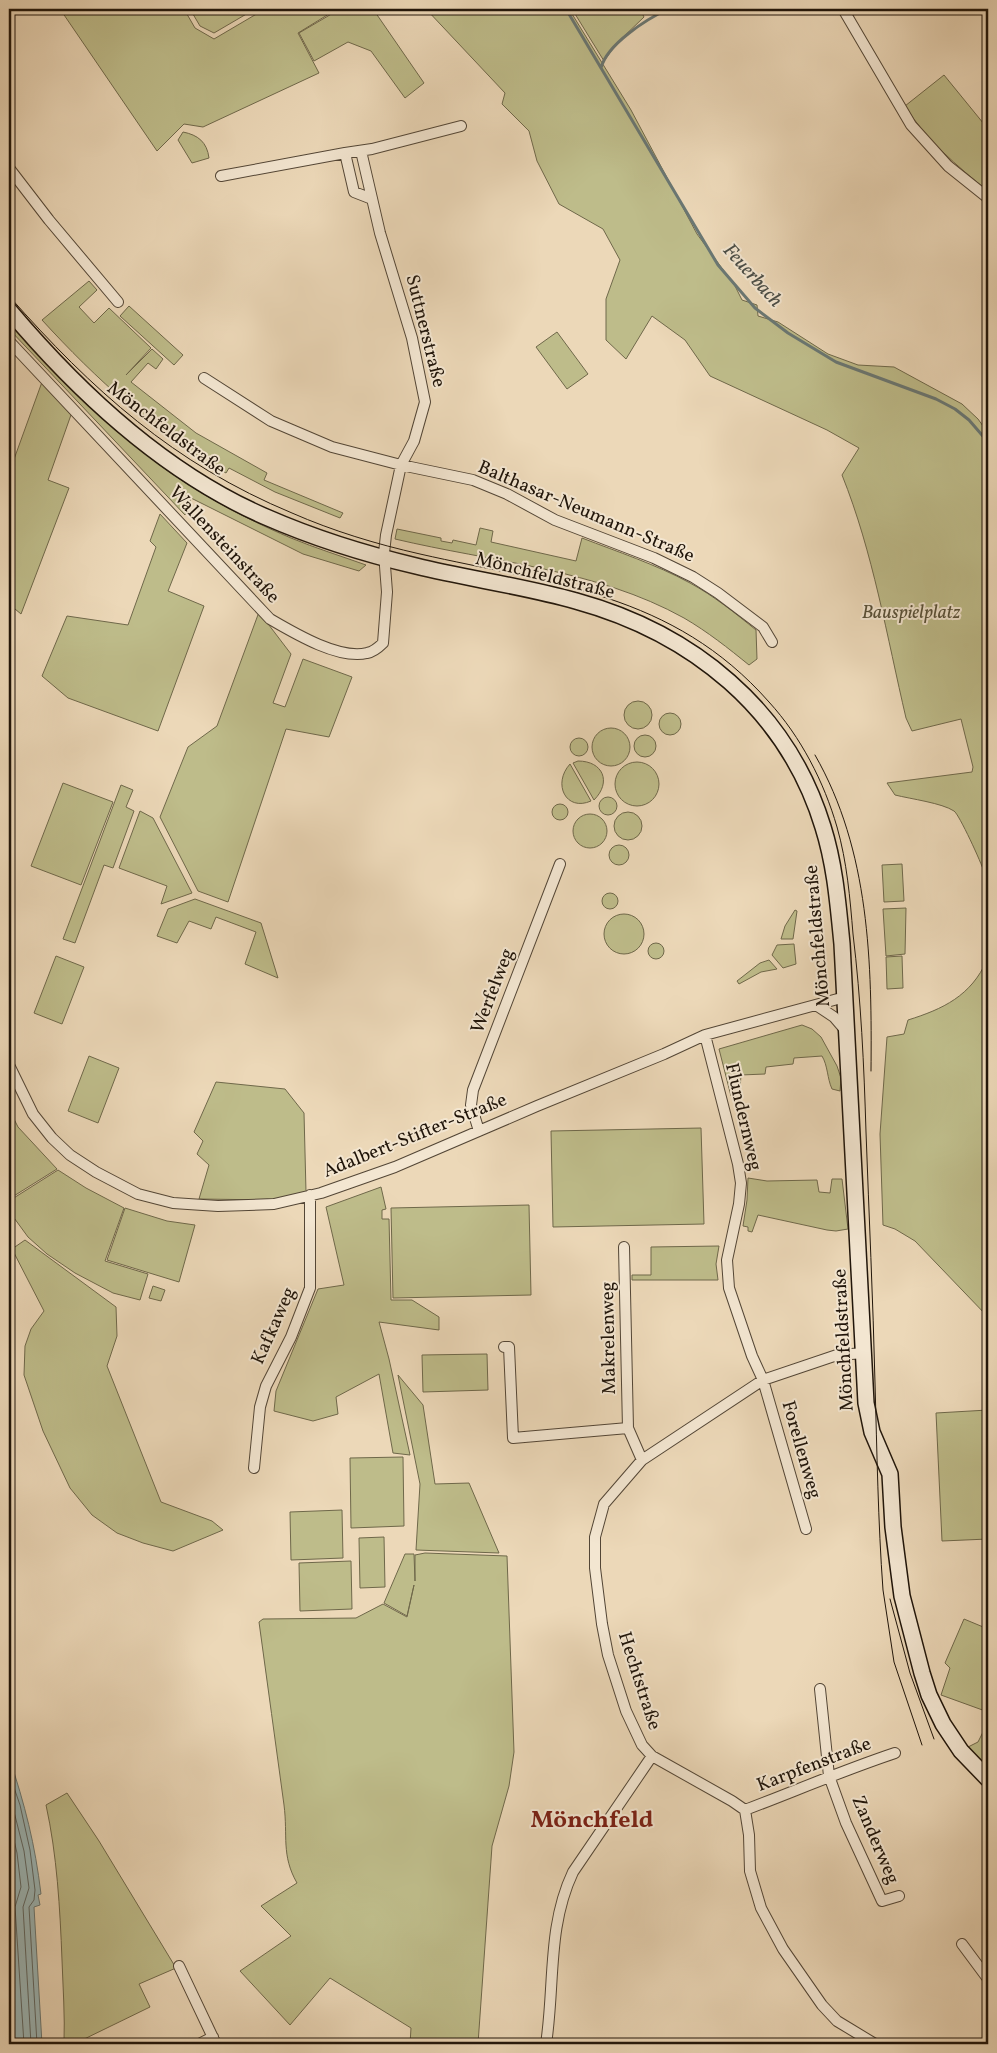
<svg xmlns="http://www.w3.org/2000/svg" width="997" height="2053" viewBox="0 0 997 2053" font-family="Vollkorn,serif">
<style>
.green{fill:#bebc8a;stroke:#6f684a}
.water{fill:#9cb8b9;stroke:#6a7773}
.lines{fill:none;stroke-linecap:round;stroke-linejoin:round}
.shore{stroke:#5e6662;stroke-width:1}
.stream{stroke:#6a7773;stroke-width:3}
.street-casing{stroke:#534636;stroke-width:12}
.secondary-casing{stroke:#20150a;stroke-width:18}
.street{stroke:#f3e6d1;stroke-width:10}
.secondary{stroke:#f3e6d1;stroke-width:15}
.tram{stroke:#20150a;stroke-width:1}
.labels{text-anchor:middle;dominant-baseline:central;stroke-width:4;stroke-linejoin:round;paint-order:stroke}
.street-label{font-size:19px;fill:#20150a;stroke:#f3e6d1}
.park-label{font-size:19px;font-style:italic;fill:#574f37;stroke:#f3e6d1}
.water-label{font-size:20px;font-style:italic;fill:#4b4e47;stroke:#f3e6d1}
.district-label{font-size:24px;font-weight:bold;fill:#7a1f14;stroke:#f3e6d1}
</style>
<rect width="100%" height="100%" fill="#ecd8b8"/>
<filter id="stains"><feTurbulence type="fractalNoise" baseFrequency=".004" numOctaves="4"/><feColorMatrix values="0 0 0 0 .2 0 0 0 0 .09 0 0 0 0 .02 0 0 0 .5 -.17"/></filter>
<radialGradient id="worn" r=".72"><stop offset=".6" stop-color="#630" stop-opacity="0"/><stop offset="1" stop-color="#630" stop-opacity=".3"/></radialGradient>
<path class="green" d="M 60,9 L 184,9 L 195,28 L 214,39 L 265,9 L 337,9 L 298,33 L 319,73 L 203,127 L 184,124 L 157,151 Z
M 190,9 L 255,9 L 214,33 L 200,26 Z
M 340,9 L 373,9 L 424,83 L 405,98 L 371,51 L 348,42 L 314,61 L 299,33 Z
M 426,9 L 569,9 L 631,110 L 697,234 L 735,286 L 742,300 L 757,305 L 758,316 L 778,322 L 828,354 L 858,365 L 894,367 L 962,404 L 978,419 L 988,433 L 988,1317 L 915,1241 L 895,1229 L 883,1225 L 880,1134 L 887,1037 L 904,1034 L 908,1020 C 943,1009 971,996 987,960 C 989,955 987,880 984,872 C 982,864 959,814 954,811 C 942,803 911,799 895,795 L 887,783 L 972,772 L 973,767 L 961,719 L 912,731 L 906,718 C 887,637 873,552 842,475 L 859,448 L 827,430 L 710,376 L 685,340 L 652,316 L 626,359 L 606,340 L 606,299 L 620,260 L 603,229 L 559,204 L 537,161 L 529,131 L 502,104 L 505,93 Z
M 572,9 L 640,9 L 644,17 L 617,43 L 604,61 Z
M 944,75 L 988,129 L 988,191 C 957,166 926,140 905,106 Z
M 183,132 C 198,135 207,142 209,158 L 192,163 L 178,140 Z
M 89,281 L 97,290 L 79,307 L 94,323 L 109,308 L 151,348 L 126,375 L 152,349 L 163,359 L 156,369 L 148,363 L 131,382 L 196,433 L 267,473 L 264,480 L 343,513 L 340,518 L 275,492 L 229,468 L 226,473 C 155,433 96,379 42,320 Z
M 129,306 L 183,355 L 174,365 L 120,316 Z
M 9,317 C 48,357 85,399 126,437 C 169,478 236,515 291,538 C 315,548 341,556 366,565 L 359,571 L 303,554 L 191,498 L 185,515 L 9,329 Z
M 557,332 L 588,374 L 567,389 L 536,347 Z
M 42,382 L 72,412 L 48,480 L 69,488 L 21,614 L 9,604 L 9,473 Z
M 160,514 L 187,543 L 168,591 L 204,606 L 158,731 L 68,698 L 42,676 L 67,616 L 128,625 L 156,547 L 150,541 Z
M 480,528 L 493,531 L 491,542 L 576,561 L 582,538 C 618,552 655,564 690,583 C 714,596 735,613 756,630 L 757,659 L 749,665 C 728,648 708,632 684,618 C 596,569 492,562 395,539 L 397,529 L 441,538 L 441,541 L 452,543 L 453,540 L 476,545 Z
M 259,612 L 291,654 L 273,703 L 285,707 L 303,659 L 352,677 L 329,737 L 286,729 L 228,902 L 198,891 L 160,817 L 188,747 L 217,726 Z
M624 715a14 14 0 1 1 28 0a14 14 0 1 1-28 0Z
M659 724a11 11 0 1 1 22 0a11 11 0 1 1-22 0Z
M592 747a19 19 0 1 1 38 0a19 19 0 1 1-38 0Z
M634 746a11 11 0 1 1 22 0a11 11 0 1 1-22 0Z
M570 747a9 9 0 1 1 18 0a9 9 0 1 1-18 0Z
M 578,761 C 603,761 612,782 594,800 L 573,763 Z
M615 784a22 22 0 1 1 44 0a22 22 0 1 1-44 0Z
M 570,764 L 591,801 C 566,812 552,784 570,764 Z
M 63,783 L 113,802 L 81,885 L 31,866 Z
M 121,785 L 133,790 L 126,807 L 134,811 L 113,868 L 104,865 L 75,943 L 63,939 Z
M599 806a9 9 0 1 1 18 0a9 9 0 1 1-18 0Z
M552 812a8 8 0 1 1 16 0a8 8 0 1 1-16 0Z
M 140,811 L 153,818 L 192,893 L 161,904 L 167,886 L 119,868 Z
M614 826a14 14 0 1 1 28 0a14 14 0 1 1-28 0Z
M573 831a17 17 0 1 1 34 0a17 17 0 1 1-34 0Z
M609 855a10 10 0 1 1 20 0a10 10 0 1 1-20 0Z
M 902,864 L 904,901 L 884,902 L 882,865 Z
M602 901a8 8 0 1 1 16 0a8 8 0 1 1-16 0Z
M 195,899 L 261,923 L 278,978 L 245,964 L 256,932 L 216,917 L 211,929 L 189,921 L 177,943 L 157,936 L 168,909 Z
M 906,908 L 905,954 L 886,956 L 883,909 Z
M 795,910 L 797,911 L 793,939 L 781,939 L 785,926 Z
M604 934a20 20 0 1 1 40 0a20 20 0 1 1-40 0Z
M648 951a8 8 0 1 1 16 0a8 8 0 1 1-16 0Z
M 794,944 L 796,964 L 783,968 L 772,955 L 777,945 Z
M 56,956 L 84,967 L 62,1024 L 34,1013 Z
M 902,956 L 903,988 L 887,989 L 886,957 Z
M 769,960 L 777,969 L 761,972 L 739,984 L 737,981 L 760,963 Z
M 802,1025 L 812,1029 L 821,1037 L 837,1066 L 841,1078 L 840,1091 L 832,1089 C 827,1078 828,1066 822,1056 L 794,1058 L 793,1064 L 766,1067 L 765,1074 L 741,1075 L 740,1089 L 737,1094 L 731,1096 L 719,1049 Z
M 89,1056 L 119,1068 L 98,1123 L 68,1111 Z
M 216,1082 L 285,1089 L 304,1113 L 306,1192 L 273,1200 L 199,1199 L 209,1165 L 197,1154 L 203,1141 L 194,1132 Z
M 9,1109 L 18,1127 L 57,1169 L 9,1199 Z
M 701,1128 L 704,1224 L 553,1227 L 551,1131 Z
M 58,1170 L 86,1188 L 124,1208 L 105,1261 L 148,1274 L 140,1300 L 113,1293 L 75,1273 L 47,1254 L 28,1237 L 9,1211 L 9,1201 Z
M 748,1178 L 767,1181 L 817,1180 L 819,1192 L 830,1193 L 832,1179 L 842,1179 L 848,1229 L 836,1231 L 827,1230 L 758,1215 L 752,1232 L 748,1231 L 748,1227 L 743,1226 L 747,1200 Z
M 381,1187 L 386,1209 L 382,1210 L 382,1219 L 389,1219 L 391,1300 L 412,1300 L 439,1317 L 439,1330 L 379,1322 L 389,1359 L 410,1455 L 393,1453 L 379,1374 L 336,1397 L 338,1414 L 313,1421 L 274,1411 L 276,1391 L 318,1289 L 344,1285 L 326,1207 Z
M 529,1205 L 531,1295 L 393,1298 L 391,1208 Z
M 125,1208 L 167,1221 L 195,1225 L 179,1282 L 107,1260 Z
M 25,1240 L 116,1307 L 117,1336 L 107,1366 L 161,1502 L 212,1521 L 223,1530 L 173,1551 L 143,1543 L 117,1533 L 92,1515 L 70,1488 L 43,1431 L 24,1375 L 25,1346 L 31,1329 L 44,1311 L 12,1249 Z
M 719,1246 L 716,1264 L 718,1280 L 632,1280 L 632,1275 L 651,1275 L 651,1247 Z
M 153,1286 L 165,1290 L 161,1301 L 149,1298 Z
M 487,1354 L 488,1390 L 423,1392 L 422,1355 Z
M 398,1375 L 423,1405 L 435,1484 L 469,1483 L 499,1553 L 416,1550 L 420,1484 Z
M 988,1410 L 988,1539 L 942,1541 L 936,1413 Z
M 403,1457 L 404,1526 L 351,1528 L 350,1458 Z
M 342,1510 L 343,1558 L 291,1560 L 290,1512 Z
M 384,1537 L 385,1587 L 360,1588 L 359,1538 Z
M 425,1553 L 507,1556 L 514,1752 L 509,1786 L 492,1846 L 478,2044 L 410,2044 L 411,2028 L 330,1978 L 290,2025 L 240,1971 L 291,1936 L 261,1906 L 297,1883 C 281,1855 288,1836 284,1805 C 276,1744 267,1683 259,1622 L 263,1619 L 356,1618 L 383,1604 L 407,1617 L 414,1585 L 407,1616 L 384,1603 L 405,1554 L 414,1554 L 415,1581 L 415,1555 Z
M 351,1561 L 352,1609 L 300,1611 L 299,1563 Z
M 964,1619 L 988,1629 L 988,1712 L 941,1695 L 950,1668 L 945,1663 Z
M 988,1722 L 988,1768 L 968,1747 L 978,1742 Z
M 67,1793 L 99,1841 L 176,1968 L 139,1984 L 150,2007 L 74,2044 L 64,2044 C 65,2016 63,1988 62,1960 C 60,1908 57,1855 46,1805 Z"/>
<path class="water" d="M 9,1757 C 25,1805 35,1844 41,1894 L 38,1895 L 40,1905 L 34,1907 L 42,2044 L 9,2044 Z"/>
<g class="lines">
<path class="shore" d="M 9,1773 L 20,1805 L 30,1850 L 35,1890 L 34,1900 L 29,1907 L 37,2044
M 9,1792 L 24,1851 L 29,1888 L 23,1907 L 31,2044
M 9,1819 L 17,1853 L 21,1887 L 15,1907 L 24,2044"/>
<path class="stream" d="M 566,9 L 718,265 L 755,308 L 788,333 L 836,362 L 936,399 L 955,409 L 969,420 L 988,442
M 601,68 C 607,44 647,19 668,9"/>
<g class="street-casing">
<path id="street" d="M 843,9 L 911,125 L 948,166 L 988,198
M 9,168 L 49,220 L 118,302
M 221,176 L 345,153
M 372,199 L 354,192 L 345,153 L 372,149 L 461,126
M 9,341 L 270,619 C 294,633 339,660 367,653 C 373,652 379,647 383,643 L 387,592 L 384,553 L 386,535 L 401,465 L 414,441 L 425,402 L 412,338 L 380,233 L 361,151
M 204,378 L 271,421 L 332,447 L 401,465 L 473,480 L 507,494 L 555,520 L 654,558 L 693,577 L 718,593 L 763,627 L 772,642
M 816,1005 L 834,1017 L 846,1031
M 705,1035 L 738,1164 L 741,1183 L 739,1204 L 727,1260 L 729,1288 L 752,1356 L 763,1380 L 806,1529
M 9,1065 L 33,1114 L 52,1138 L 70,1155 L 96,1172 L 138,1194 L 173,1203 L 218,1206 L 274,1204 L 321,1193 L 395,1167 L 537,1106 L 664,1054 L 705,1035 L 845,997
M 479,1131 L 471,1105 L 473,1090 L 560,864
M 624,1247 L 628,1428 L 642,1460
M 504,1347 L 509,1347 L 513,1438 L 628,1428
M 865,1353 L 837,1355 L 763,1380 L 642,1460 L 604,1504 L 595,1537 L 595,1568 L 602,1624 L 608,1655 L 626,1711 L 642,1745 L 652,1756 L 732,1801 L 745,1810 L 749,1835 L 750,1871 L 761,1908 L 783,1949 L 822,2005 L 837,2021 L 875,2044
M 254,1468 L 260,1407 L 266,1386 L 291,1337 L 310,1288 L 310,1195
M 820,1689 L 829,1776 L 846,1823 L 882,1901 L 899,1896
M 745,1810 C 795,1791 844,1770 895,1753
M 962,1944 L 988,1979
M 179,1966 L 216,2044
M 199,2044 L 213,2037
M 546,2044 C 555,1985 547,1927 573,1872 L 652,1756"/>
</g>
<g class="secondary-casing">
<path id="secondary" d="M 9,310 C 79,393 164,473 266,517 C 314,538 365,554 416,566 C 469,579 523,586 576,601 C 692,633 787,709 823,827 C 835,865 838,904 842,944 L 866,1403 L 872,1432 L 890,1474 L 893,1527 L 902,1596 L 922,1673 L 929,1695 L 943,1724 L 961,1751 L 988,1779"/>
</g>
<use href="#street" class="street"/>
<use href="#secondary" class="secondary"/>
<path class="tram" d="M 9,296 C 92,390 174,464 292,513 C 333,531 376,544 420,554 C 552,584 673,593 769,702 C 801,737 824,782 837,827 C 847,862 850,898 853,934 C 861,1000 864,1065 866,1132 C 869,1216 873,1299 875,1383 C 877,1452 878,1522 883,1590 L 894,1662 L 922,1745
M 815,755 C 870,851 872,963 871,1071
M 890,1599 L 910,1673 L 934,1739"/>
</g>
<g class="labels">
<g class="street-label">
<text transform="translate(425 331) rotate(76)">Suttnerstraße</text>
<text transform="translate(166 429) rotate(37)">Mönchfeldstraße</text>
<text transform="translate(586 512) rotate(23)">Balthasar-Neumann-Straße</text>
<text transform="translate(224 545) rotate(47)">Wallensteinstraße</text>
<text transform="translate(545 576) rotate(14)">Mönchfeldstraße</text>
<text transform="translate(818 936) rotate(-95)">Mönchfeldstraße</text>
<text transform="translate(493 991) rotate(-69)">Werfelweg</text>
<text transform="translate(743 1117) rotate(77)">Flundernweg</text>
<text transform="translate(415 1136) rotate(-22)">Adalbert-Stifter-Straße</text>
<text transform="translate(274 1326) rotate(-66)">Kafkaweg</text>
<text transform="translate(609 1338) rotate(-91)">Makrelenweg</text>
<text transform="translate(844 1340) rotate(-93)">Mönchfeldstraße</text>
<text transform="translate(801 1450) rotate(74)">Forellenweg</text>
<text transform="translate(639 1681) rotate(72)">Hechtstraße</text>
<text transform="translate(814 1765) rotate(-21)">Karpfenstraße</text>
<text transform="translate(875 1840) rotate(67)">Zanderweg</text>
</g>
<g class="park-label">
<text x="911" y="613">Bauspielplatz</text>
</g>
<g class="water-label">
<text transform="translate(752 276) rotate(48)">Feuerbach</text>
</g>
<g class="district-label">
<text x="592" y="1821">Mönchfeld</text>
</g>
</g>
<rect width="997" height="2053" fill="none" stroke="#ecd8b8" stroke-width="30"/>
<rect x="10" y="10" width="977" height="2033" fill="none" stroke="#20150a" stroke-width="2.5"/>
<rect x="15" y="15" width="967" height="2023" fill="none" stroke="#20150a"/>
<rect width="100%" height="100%" filter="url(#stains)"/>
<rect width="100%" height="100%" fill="url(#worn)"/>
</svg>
